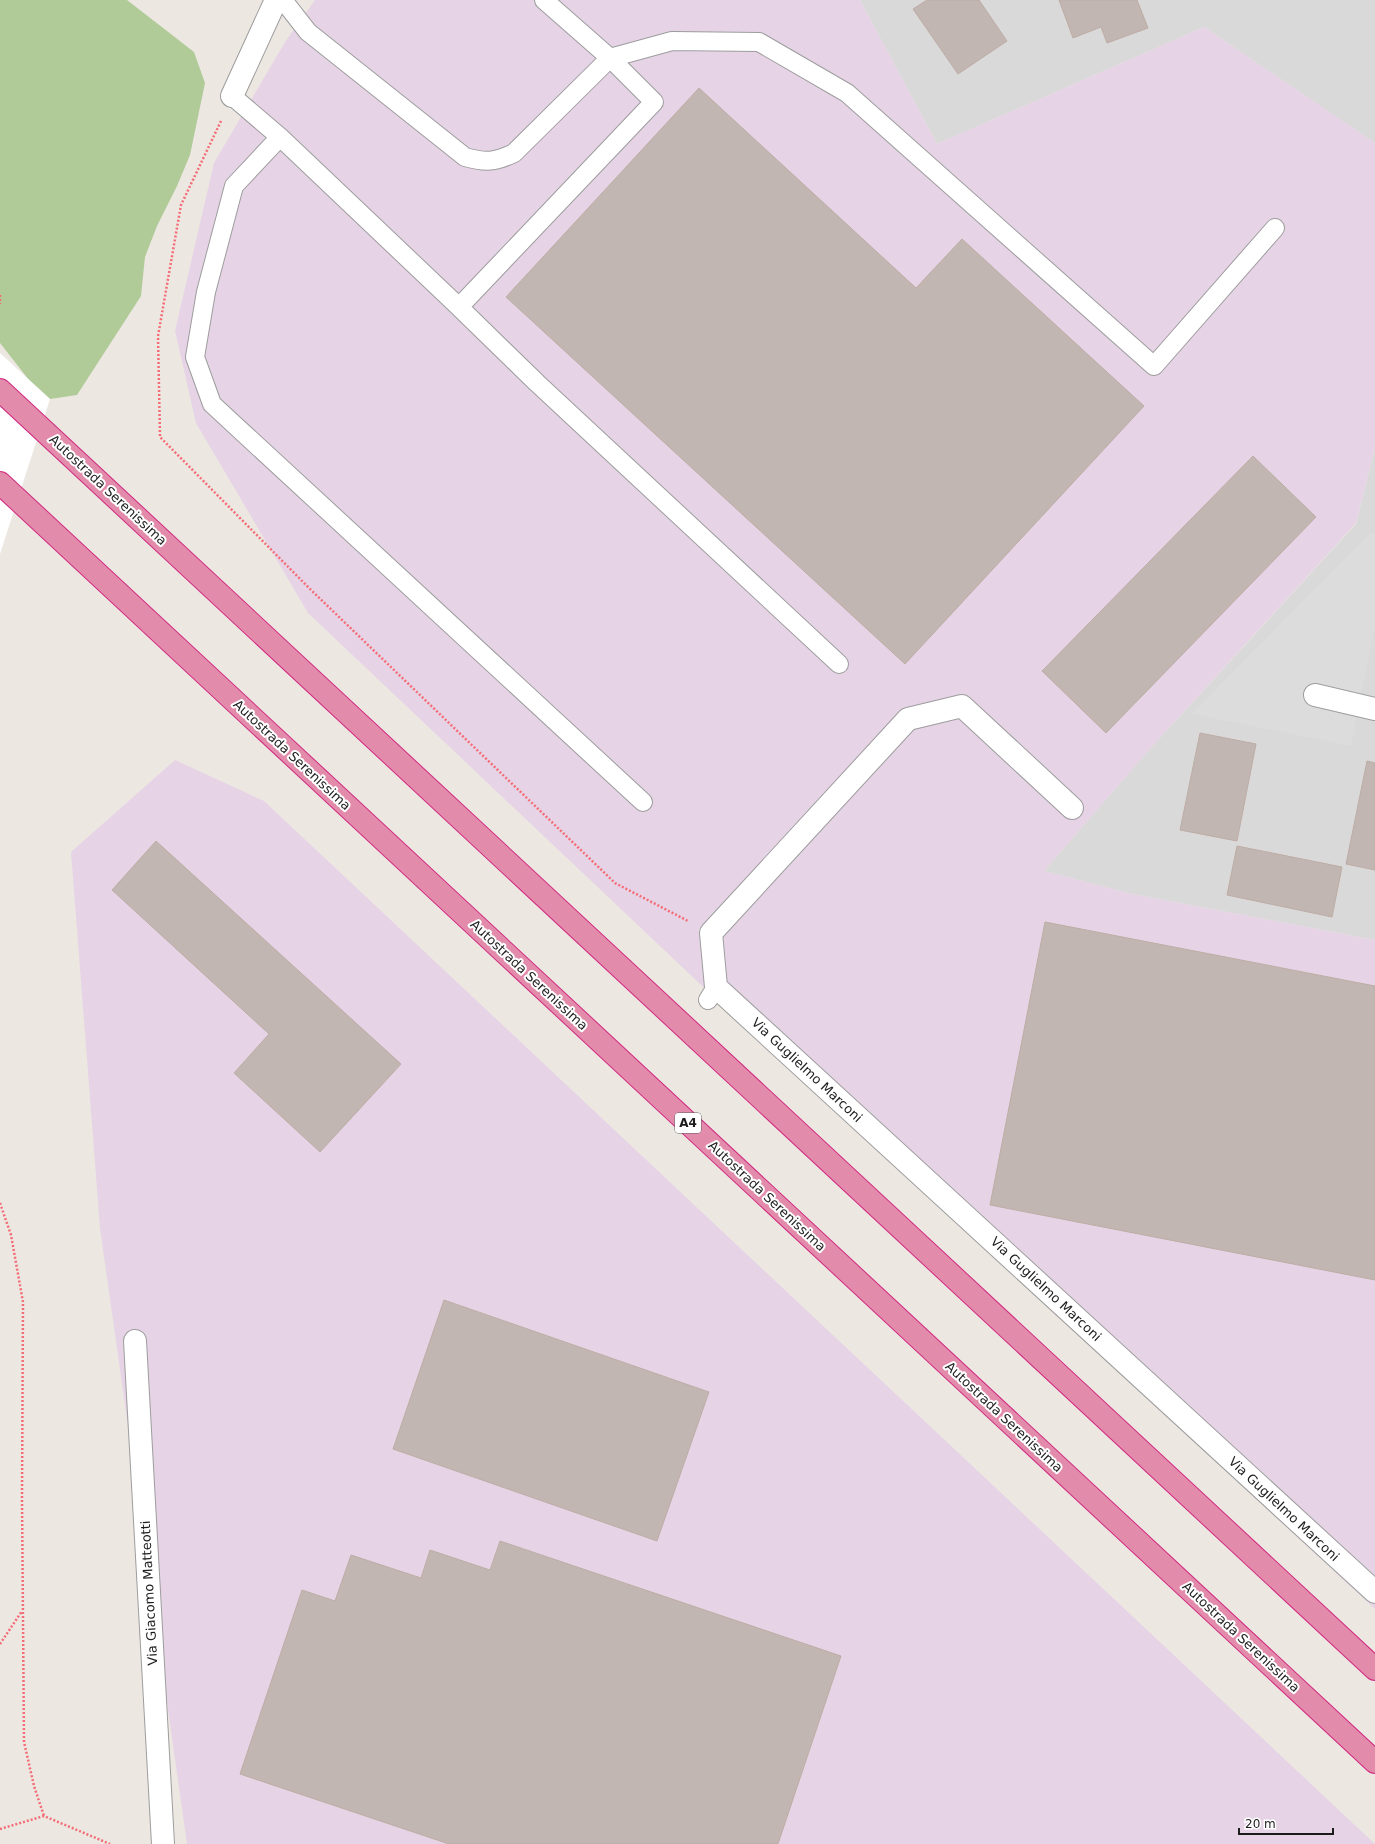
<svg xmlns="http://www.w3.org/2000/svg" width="1375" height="1844" viewBox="0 0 1375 1844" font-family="'DejaVu Sans',sans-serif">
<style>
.residential{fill:#dad9d9}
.industrial{fill:#e6d4e6}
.forest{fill:#b0cb98}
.parking{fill:#dcdcdc}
.pier{fill:#fff}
.building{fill:#c1b6b2;stroke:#beaca5}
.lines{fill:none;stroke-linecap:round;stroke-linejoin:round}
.service-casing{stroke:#9d9d9d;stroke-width:20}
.minor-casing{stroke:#9d9d9d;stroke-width:24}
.motorway-casing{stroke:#d12a80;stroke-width:24}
.path{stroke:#f46c75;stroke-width:2.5;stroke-dasharray:2 2;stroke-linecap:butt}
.service{stroke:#fff;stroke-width:18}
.minor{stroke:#fff;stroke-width:22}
.motorway{stroke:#e38bab;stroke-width:22}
.labels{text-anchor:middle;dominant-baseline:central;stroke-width:4;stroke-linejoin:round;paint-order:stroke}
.shield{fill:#fff;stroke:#606060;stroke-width:1}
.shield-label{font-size:12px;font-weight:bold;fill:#1c1c1c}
.street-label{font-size:13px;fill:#1c1c1c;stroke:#fff}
</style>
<rect width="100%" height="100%" fill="#ede7e2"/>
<path class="residential" d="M 860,0 L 1375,0 L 1375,143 L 1204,27 L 937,144 Z
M 1375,447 L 1375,940 L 1132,894 L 1044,871 L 1148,751 L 1356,524 Z"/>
<path class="industrial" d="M 315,0 L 860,0 L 937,144 L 1204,27 L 1375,143 L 1375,447 L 1356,523 L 1148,751 L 1044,871 L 1132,894 L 1375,940 L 1375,1609 L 699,983 L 308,613 L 196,423 L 175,331 L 214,163 L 285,42 Z
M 175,760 L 264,801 L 1375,1844 L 187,1844 L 100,1228 L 71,852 Z"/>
<path class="forest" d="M 0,0 L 127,0 L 194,52 L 205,83 L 190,155 L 177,186 L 157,226 L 145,257 L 141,296 L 77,395 L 50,399 L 29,380 L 0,343 Z"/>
<path class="parking" d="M 1371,533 L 1375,534 L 1375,626 L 1351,746 L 1191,714 Z"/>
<path class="pier" d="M 0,353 L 50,399 L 0,554 Z"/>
<path class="building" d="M 927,0 L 979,0 L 1007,41 L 958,74 L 913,9 Z
M 1059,0 L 1137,0 L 1148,28 L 1107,43 L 1101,27 L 1073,38 Z
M 699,88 L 916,288 L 962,239 L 1144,406 L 905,664 L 506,297 Z
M 1253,456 L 1316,517 L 1106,733 L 1042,671 Z
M 1200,733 L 1256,744 L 1237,841 L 1180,830 Z
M 1367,761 L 1375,763 L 1375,870 L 1346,864 Z
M 156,841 L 401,1064 L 320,1152 L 234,1073 L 269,1034 L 112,890 Z
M 1237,846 L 1342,867 L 1332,917 L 1227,895 Z
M 1045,922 L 1375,986 L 1375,1280 L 990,1205 Z
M 444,1300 L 709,1392 L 657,1541 L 393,1449 Z
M 500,1541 L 841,1656 L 778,1844 L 449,1844 L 240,1774 L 302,1590 L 335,1601 L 351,1555 L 421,1578 L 430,1550 L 490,1570 Z"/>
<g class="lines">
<g class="service-casing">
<path id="service" d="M 283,0 L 308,32 L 465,157 C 486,163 495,162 514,153 L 610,58 L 654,102 L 459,307 L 537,383 L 839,664
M 544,0 L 610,58 L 672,41 L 759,42 L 847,93 L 1154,366 L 1275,228
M 232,96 L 280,137
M 459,307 L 280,137 L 234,186 L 206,292 L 195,357 L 212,404 L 643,802
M 708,1000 L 716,987"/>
</g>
<g class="minor-casing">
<path id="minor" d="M 232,96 L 276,0
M 1315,695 L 1375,709
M 1072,808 L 962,706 L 908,719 L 711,933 L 716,987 L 1375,1592
M 135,1341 L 163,1844"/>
</g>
<g class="motorway-casing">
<path id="motorway" d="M 0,390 L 1375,1669
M 0,483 L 1375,1762"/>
</g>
<path class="path" d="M 221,121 L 181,205 L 158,336 L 160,437 L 310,589 L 615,883 L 688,921
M 0,295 L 0,304
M 0,1203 L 11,1235 L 23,1302 L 22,1498 L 24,1742 L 34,1786 L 44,1816
M 0,1644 L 22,1611
M 0,1829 L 44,1816 L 110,1844"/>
<use href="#service" class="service"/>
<use href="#minor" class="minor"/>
<use href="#motorway" class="motorway"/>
</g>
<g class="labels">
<rect class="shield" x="675" y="1113" width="26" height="20" rx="3"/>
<g class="shield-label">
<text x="688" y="1123">A4</text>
</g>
<g class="street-label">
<text transform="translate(108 490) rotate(43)">Autostrada Serenissima</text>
<text transform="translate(292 755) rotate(43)">Autostrada Serenissima</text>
<text transform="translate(529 975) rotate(43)">Autostrada Serenissima</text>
<text transform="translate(807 1070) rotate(43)">Via Guglielmo Marconi</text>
<text transform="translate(767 1196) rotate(43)">Autostrada Serenissima</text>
<text transform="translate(1046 1289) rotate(43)">Via Guglielmo Marconi</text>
<text transform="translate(1004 1417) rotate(43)">Autostrada Serenissima</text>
<text transform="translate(1284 1509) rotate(43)">Via Guglielmo Marconi</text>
<text transform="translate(149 1593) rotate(-93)">Via Giacomo Matteotti</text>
<text transform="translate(1241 1637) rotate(43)">Autostrada Serenissima</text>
</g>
</g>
<path d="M1239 1828v6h94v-6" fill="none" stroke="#1c1c1c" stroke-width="2"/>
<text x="1245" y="1828" font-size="12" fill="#1c1c1c" stroke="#ffffff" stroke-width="3" paint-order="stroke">20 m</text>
</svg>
